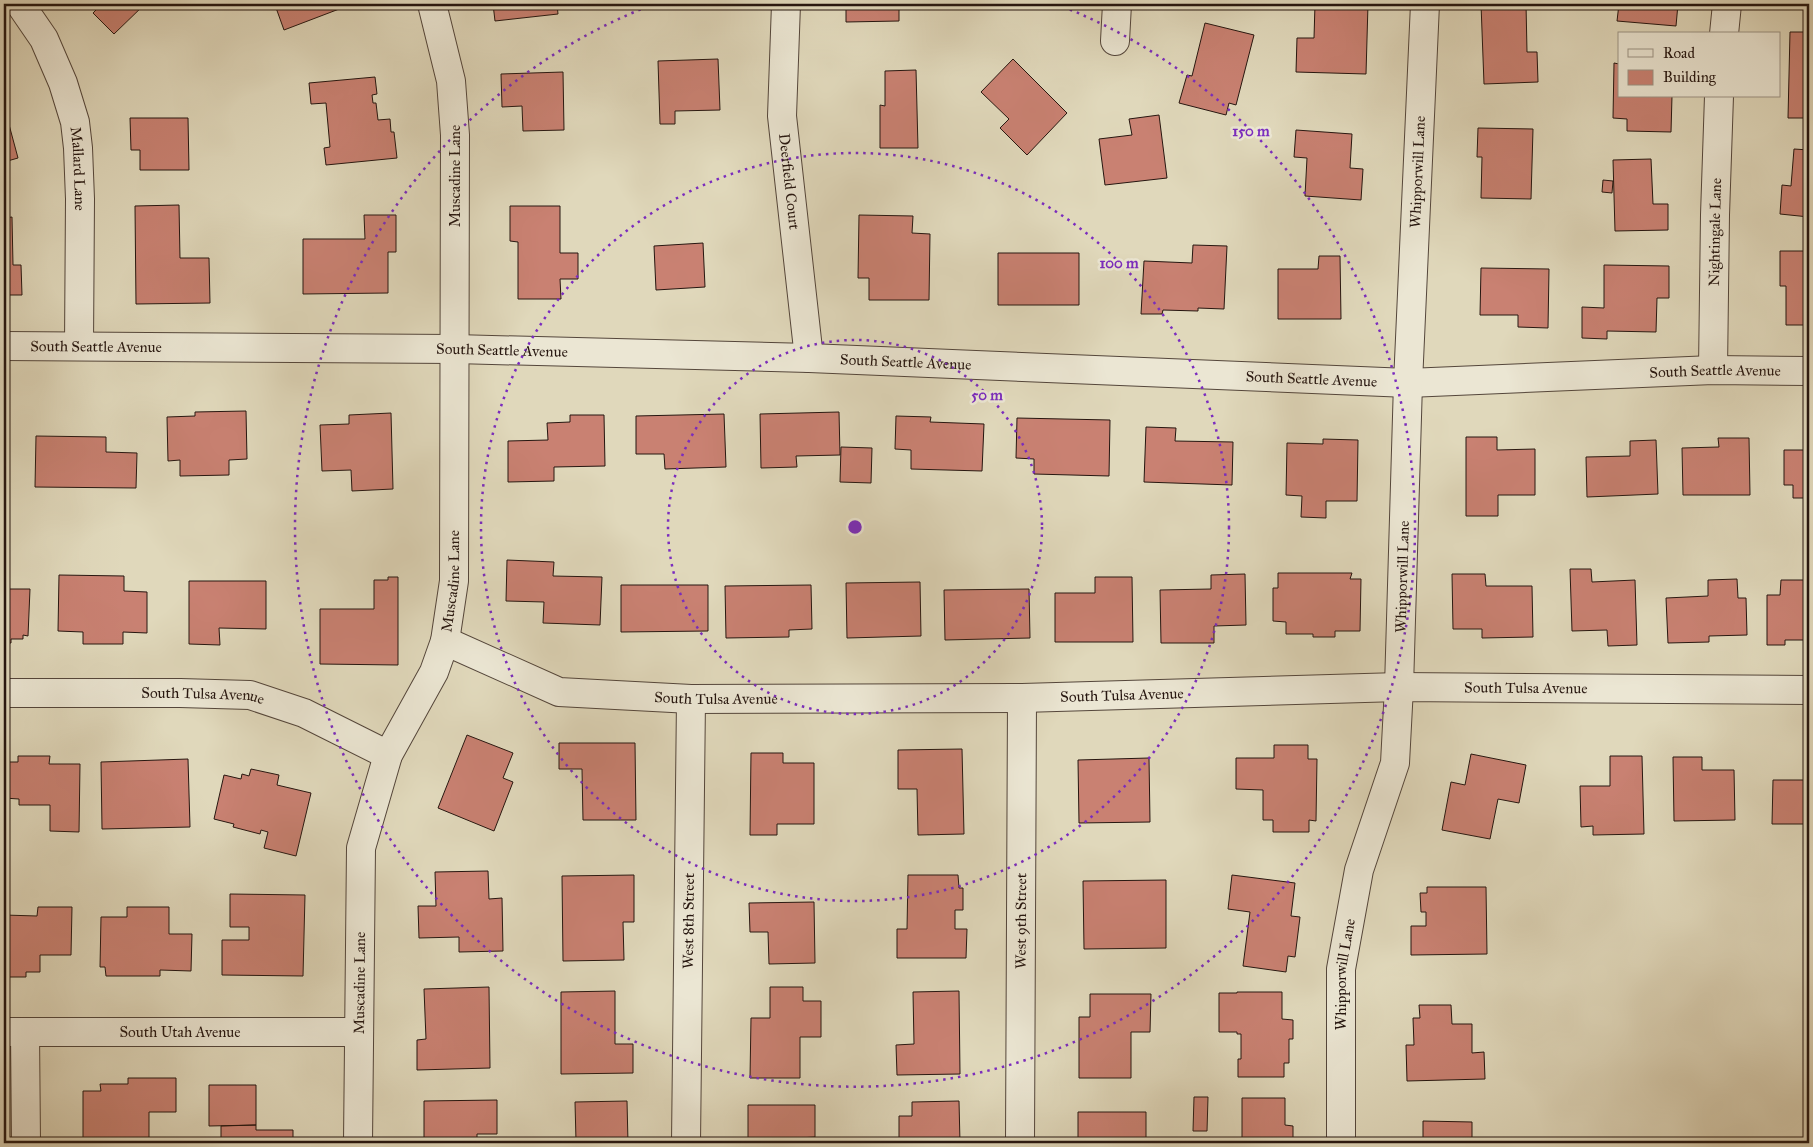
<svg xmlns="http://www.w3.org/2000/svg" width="1813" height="1147" viewBox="0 0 1813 1147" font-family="'IM FELL Great Primer',serif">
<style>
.building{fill:#c98172;stroke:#261610}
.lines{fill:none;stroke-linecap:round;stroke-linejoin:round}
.minor-casing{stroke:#54463b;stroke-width:30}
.minor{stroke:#ebe6d3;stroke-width:28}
.ring{fill:none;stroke:#7b2cbf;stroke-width:2.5;stroke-dasharray:2.5 5}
.labels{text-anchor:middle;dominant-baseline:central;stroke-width:5;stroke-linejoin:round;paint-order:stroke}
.street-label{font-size:15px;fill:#261610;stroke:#ebe6d3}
.centre{fill:#7b2cbf;stroke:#ebe6d3;stroke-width:2.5}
.ring-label{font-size:15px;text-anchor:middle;font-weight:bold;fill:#7b2cbf;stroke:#ebe6d3;stroke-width:5;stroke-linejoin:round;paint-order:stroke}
</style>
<rect width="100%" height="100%" fill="#e0d8bb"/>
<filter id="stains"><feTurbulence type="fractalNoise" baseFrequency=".004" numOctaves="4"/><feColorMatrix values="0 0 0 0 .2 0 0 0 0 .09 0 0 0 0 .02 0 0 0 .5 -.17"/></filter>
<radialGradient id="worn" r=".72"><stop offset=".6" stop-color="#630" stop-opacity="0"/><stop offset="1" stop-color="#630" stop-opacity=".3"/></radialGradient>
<path class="building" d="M 102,4 L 145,4 L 114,34 L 93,13 Z
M 280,4 L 347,4 L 347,6 L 284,30 L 275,5 Z
M 493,4 L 557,4 L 558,14 L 495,21 Z
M 846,4 L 899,4 L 899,21 L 846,22 Z
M 1315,4 L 1368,4 L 1366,74 L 1296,72 L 1297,38 L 1314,38 Z
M 1481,4 L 1526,4 L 1527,52 L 1537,52 L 1538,82 L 1484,84 Z
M 1619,4 L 1678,4 L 1676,26 L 1617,21 Z
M 1205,23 L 1254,35 L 1236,105 L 1229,103 L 1226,115 L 1179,103 L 1187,75 L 1192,76 Z
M 1790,32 L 1809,32 L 1809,118 L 1788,118 Z
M 718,59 L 720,110 L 675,111 L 675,124 L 660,124 L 658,61 Z
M 1013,59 L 1067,113 L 1027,155 L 1000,128 L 1009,119 L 981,92 Z
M 1614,63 L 1619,64 L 1619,96 L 1672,96 L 1671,132 L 1627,131 L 1627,119 L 1613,118 Z
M 916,70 L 918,148 L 880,148 L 880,105 L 885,106 L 885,71 Z
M 563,72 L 564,130 L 523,131 L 522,106 L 502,107 L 501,74 Z
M 375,77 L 377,94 L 372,95 L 373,103 L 376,103 L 378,120 L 390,119 L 391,132 L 394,132 L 397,158 L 326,165 L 324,148 L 330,147 L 326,103 L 311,104 L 309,83 Z
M 4,106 L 18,158 L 4,162 Z
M 1159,115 L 1167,178 L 1105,185 L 1099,139 L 1132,135 L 1129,119 Z
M 130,118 L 188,118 L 189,170 L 140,170 L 140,150 L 131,150 Z
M 1478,128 L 1533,129 L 1531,199 L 1481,198 L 1482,157 L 1477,157 Z
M 1296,130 L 1352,134 L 1350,168 L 1363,169 L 1361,200 L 1305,196 L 1307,158 L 1294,157 Z
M 1794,149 L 1809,150 L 1809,217 L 1780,214 L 1782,185 L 1791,186 Z
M 1651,159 L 1653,204 L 1668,204 L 1668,230 L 1615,231 L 1613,160 Z
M 1603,180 L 1613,181 L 1612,193 L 1602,192 Z
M 179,205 L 180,258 L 209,258 L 210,303 L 136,304 L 135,206 Z
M 510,206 L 560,206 L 560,253 L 578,253 L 578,279 L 560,279 L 561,299 L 518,299 L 518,242 L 510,241 Z
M 364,215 L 396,215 L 396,252 L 388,252 L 388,293 L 303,294 L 303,239 L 365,239 Z
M 859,215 L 913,216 L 912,233 L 930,234 L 929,300 L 869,300 L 869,278 L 858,278 Z
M 12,217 L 13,265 L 21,265 L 22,295 L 4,295 L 4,218 Z
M 703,243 L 705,287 L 656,290 L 654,246 Z
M 1193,245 L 1227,246 L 1224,309 L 1198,308 L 1198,311 L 1163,310 L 1162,314 L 1141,314 L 1144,261 L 1192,263 Z
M 1780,251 L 1809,251 L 1809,325 L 1786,325 L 1786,286 L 1780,286 Z
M 998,253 L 1079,253 L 1079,305 L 998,305 Z
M 1319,256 L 1340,256 L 1341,319 L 1278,319 L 1278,269 L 1318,269 Z
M 1604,265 L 1669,266 L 1669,298 L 1657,298 L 1656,332 L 1607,331 L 1607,339 L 1582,338 L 1582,307 L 1604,308 Z
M 1481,268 L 1549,269 L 1548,328 L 1518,327 L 1518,315 L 1480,315 Z
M 246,411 L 247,459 L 229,460 L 229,475 L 180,476 L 180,460 L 168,461 L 167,417 L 195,416 L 195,412 Z
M 839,412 L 840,455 L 796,456 L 797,467 L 761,468 L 760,414 Z
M 391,413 L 393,489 L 352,491 L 351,470 L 322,471 L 320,425 L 349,424 L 349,415 Z
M 724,414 L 726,467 L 665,469 L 664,454 L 636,454 L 636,416 Z
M 570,415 L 604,415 L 605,466 L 554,467 L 554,481 L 508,482 L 508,441 L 548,440 L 547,423 L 570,422 Z
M 896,416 L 931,417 L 930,422 L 984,424 L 982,471 L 911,469 L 911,450 L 895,449 Z
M 1017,418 L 1110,420 L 1109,476 L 1034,474 L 1034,459 L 1016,458 Z
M 1146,427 L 1176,428 L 1175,441 L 1233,442 L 1232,485 L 1144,482 Z
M 36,436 L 106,437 L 106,452 L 137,453 L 136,488 L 35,487 Z
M 1466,437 L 1497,437 L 1497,450 L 1535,449 L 1535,495 L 1498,495 L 1498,516 L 1466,516 Z
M 1718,438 L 1749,438 L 1750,495 L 1683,495 L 1682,448 L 1719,447 Z
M 1323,439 L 1358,440 L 1357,501 L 1326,501 L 1326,518 L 1301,517 L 1302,496 L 1286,495 L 1287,443 L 1323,444 Z
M 1656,440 L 1658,494 L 1587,497 L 1586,457 L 1630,456 L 1630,441 Z
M 841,447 L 872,448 L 871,483 L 840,482 Z
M 1784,450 L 1809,450 L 1809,498 L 1793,498 L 1793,485 L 1784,485 Z
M 507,560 L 554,562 L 553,576 L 602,577 L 600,625 L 543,623 L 544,602 L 506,601 Z
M 1570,569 L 1591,569 L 1592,582 L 1635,580 L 1637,645 L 1608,646 L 1607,630 L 1572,631 Z
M 1278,573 L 1352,573 L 1350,579 L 1361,579 L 1360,631 L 1335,631 L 1335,637 L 1313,637 L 1313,634 L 1286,634 L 1286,622 L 1273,621 L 1273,588 L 1278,588 Z
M 1245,574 L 1246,625 L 1214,626 L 1214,643 L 1161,643 L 1160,590 L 1211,589 L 1211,575 Z
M 1452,574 L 1485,574 L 1486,586 L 1532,586 L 1533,637 L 1482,638 L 1482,629 L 1453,629 Z
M 59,575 L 124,576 L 124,591 L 147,592 L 147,633 L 123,632 L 123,644 L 83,644 L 83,632 L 58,631 Z
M 388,577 L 398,577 L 398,665 L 320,664 L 320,609 L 374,609 L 374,580 L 388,580 Z
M 1095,577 L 1132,577 L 1133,642 L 1055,642 L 1055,593 L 1095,593 Z
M 1737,579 L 1738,598 L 1746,598 L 1747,635 L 1709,636 L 1709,642 L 1668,643 L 1666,598 L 1708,596 L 1708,580 Z
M 1781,580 L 1809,580 L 1809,640 L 1785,640 L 1785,645 L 1767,645 L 1767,595 L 1780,595 Z
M 189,581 L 266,581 L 266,629 L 219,628 L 220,645 L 189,644 Z
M 920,582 L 921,636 L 847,638 L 846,583 Z
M 621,585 L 708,585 L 708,631 L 621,632 Z
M 811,585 L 812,629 L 789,630 L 789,637 L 726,638 L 725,586 Z
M 4,589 L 30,589 L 28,636 L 23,635 L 23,639 L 11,639 L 11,643 L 4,643 Z
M 1029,589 L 1030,638 L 945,640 L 944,590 Z
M 467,735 L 513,753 L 503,778 L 513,782 L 494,831 L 438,808 Z
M 559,743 L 635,743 L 636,820 L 583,820 L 582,769 L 559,769 Z
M 1274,745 L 1308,745 L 1308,759 L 1317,759 L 1316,821 L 1309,820 L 1309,832 L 1273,832 L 1273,820 L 1263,820 L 1263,790 L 1236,789 L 1236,758 L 1274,758 Z
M 962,749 L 964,834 L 918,835 L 917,789 L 898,789 L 898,750 Z
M 751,753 L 783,753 L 783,763 L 814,763 L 814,824 L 777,824 L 777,835 L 750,835 Z
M 1471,754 L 1526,765 L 1519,803 L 1498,799 L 1490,839 L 1442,830 L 1451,782 L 1465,785 Z
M 18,756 L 50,756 L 49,764 L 80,764 L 79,832 L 50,831 L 50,805 L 19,805 L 19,799 L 4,798 L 4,762 L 18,762 Z
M 1610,756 L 1642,756 L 1644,834 L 1593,835 L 1593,826 L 1581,827 L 1580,786 L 1610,786 Z
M 1673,757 L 1702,757 L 1702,770 L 1734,770 L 1735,820 L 1674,821 Z
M 1149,758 L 1150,822 L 1079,823 L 1078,760 Z
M 188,759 L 190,827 L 102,829 L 101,762 Z
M 251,769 L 279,775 L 277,785 L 311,793 L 296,856 L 264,848 L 268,832 L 261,830 L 260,834 L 233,827 L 234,824 L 214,819 L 224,775 L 241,779 L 242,774 L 249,776 Z
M 1773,780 L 1809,780 L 1809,824 L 1772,824 Z
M 488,871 L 489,899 L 502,898 L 503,951 L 459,952 L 459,937 L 419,938 L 418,906 L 436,906 L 435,872 Z
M 634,875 L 634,922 L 623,922 L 624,960 L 563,961 L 562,876 Z
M 908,875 L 958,875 L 959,888 L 963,888 L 963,910 L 955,910 L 955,929 L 967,929 L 966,958 L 897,958 L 897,929 L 907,929 Z
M 1232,875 L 1295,883 L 1291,916 L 1300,917 L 1295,957 L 1288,956 L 1286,972 L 1243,966 L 1250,912 L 1228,909 Z
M 1166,880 L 1166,948 L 1084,949 L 1083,881 Z
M 1427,887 L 1486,887 L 1487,954 L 1411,955 L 1411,926 L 1426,926 L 1426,912 L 1421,912 L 1420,893 L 1427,893 Z
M 230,894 L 305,895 L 303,976 L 222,975 L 222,940 L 249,940 L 249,927 L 230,927 Z
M 814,902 L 815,963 L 769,964 L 768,932 L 750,932 L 749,903 Z
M 38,907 L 72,907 L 71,955 L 40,955 L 40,972 L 26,972 L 26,977 L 4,977 L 4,915 L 37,916 Z
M 127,907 L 169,907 L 169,934 L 192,934 L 191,971 L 160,970 L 160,976 L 106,976 L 105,967 L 100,967 L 101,917 L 127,917 Z
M 489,987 L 490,1068 L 417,1070 L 417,1040 L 426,1039 L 424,989 Z
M 770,987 L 803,987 L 803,1001 L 821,1001 L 821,1037 L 800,1037 L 800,1078 L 750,1078 L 751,1018 L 770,1018 Z
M 615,991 L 615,1044 L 633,1044 L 633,1073 L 561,1074 L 561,992 Z
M 959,991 L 960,1074 L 897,1075 L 896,1045 L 914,1044 L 913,992 Z
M 1237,992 L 1282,992 L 1282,1019 L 1293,1020 L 1293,1039 L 1289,1039 L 1289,1063 L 1284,1063 L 1284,1077 L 1238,1077 L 1238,1059 L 1241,1059 L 1241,1034 L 1237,1034 L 1237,1032 L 1219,1032 L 1219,993 L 1237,993 Z
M 1090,994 L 1151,994 L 1150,1032 L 1131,1032 L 1131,1078 L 1079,1078 L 1079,1017 L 1090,1017 Z
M 1419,1005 L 1451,1005 L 1452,1024 L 1472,1024 L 1472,1053 L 1484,1052 L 1485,1079 L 1407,1081 L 1406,1045 L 1414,1045 L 1413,1018 L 1420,1018 Z
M 128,1078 L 176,1078 L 176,1112 L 149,1112 L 149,1138 L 133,1138 L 133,1143 L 83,1143 L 83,1091 L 101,1091 L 100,1084 L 128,1084 Z
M 209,1085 L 256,1085 L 256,1125 L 209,1126 Z
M 1194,1097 L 1208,1097 L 1207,1131 L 1193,1131 Z
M 1242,1098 L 1285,1098 L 1285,1125 L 1293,1126 L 1293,1143 L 1242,1143 Z
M 497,1100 L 497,1134 L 477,1134 L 477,1143 L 424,1143 L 424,1101 Z
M 627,1101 L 628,1143 L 554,1143 L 554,1141 L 576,1141 L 575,1102 Z
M 959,1101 L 960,1143 L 899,1143 L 899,1116 L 912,1116 L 912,1102 Z
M 748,1105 L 815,1105 L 815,1137 L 799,1138 L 799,1143 L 748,1143 Z
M 1078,1112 L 1146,1112 L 1146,1143 L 1078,1143 Z
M 1423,1121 L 1472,1122 L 1472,1143 L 1423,1143 Z
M 256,1125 L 256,1130 L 293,1130 L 293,1143 L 221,1143 L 221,1126 Z"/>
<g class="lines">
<g class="minor-casing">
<g id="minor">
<path id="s1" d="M 20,4 L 44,39 L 63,83 L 75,122 L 78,148 L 80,199 L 79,346"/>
<path id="s2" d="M 786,4 L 782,116 L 809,358"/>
<path d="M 1724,34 L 1727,4"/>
<path d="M 1115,41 L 1117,4"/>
<path id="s3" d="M 4,346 L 455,349 L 809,358 L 1408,383 L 1713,370 L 1809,371"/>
<path id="s4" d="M 1713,370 L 1715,215 L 1719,96"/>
<path id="s5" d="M 445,641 L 559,692 L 691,699 L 1022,698 L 1399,687 L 1809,690"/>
<path id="s6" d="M 4,693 L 180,693 L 250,695 L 304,713 L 388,755"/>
<path id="s7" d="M 4,1032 L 358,1032"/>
<path d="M 25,1032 L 26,1143"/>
<path id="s8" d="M 358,1143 L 361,848 L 388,755 L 434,672 L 445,641 L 454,581 L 455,135 L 451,81 L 432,4"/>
<path id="s9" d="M 686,1143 L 691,699"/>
<path id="s10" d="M 1020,1143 L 1022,698"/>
<path id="s11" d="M 1341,1143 L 1341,969 L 1359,870 L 1395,763 L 1399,687 L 1408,383 L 1425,4"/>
</g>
</g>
<use href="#minor" class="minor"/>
</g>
<g class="ring">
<circle cx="855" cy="527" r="187"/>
<circle cx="855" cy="527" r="374"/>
<path d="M1056 4A560 560 0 1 1 654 4"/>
</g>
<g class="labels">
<g class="street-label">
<text stroke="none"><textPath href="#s1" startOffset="178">Mallard Lane</textPath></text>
<text stroke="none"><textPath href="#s11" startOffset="979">Whipporwill Lane</textPath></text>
<text transform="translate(455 176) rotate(-90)">Muscadine Lane</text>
<text stroke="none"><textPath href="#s2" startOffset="178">Deerfield Court</textPath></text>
<text stroke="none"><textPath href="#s4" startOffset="138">Nightingale Lane</textPath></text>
<text stroke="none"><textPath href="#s3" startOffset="92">South Seattle Avenue</textPath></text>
<text stroke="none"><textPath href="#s3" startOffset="498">South Seattle Avenue</textPath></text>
<text stroke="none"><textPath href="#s3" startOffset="902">South Seattle Avenue</textPath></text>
<text stroke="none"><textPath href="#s3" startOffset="1712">South Seattle Avenue</textPath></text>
<text stroke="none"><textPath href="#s3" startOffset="1308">South Seattle Avenue</textPath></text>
<text stroke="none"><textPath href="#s11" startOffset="574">Whipporwill Lane</textPath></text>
<text stroke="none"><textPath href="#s8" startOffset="580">Muscadine Lane</textPath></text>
<text stroke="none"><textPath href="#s5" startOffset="1092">South Tulsa Avenue</textPath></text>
<text stroke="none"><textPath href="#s5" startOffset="688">South Tulsa Avenue</textPath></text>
<text stroke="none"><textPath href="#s6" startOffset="199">South Tulsa Avenue</textPath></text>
<text stroke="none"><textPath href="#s5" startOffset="282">South Tulsa Avenue</textPath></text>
<text stroke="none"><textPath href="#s10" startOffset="222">West 9th Street</textPath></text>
<text stroke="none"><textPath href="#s9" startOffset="222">West 8th Street</textPath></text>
<text stroke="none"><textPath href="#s11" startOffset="169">Whipporwill Lane</textPath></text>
<text stroke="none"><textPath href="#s8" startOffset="160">Muscadine Lane</textPath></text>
<text stroke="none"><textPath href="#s7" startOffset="176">South Utah Avenue</textPath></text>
</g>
</g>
<circle cx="855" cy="527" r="8" class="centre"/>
<g class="ring-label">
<text x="1251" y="136">150 m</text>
<text x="1119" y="268">100 m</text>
<text x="987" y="400">50 m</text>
</g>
<rect width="1813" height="1147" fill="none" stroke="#e0d8bb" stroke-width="20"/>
<rect x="5" y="5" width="1803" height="1137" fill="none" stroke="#261610" stroke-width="2.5"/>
<rect x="10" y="10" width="1793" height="1127" fill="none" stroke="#261610"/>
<rect x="1618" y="32" width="162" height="65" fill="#ebe6d3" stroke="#9c9385"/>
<rect x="1628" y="49" width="25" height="8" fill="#ebe6d3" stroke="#9c9385"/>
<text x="1663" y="58" font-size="15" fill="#261610">Road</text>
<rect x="1628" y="70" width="25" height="15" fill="#c98172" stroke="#9c9385"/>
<text x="1663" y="82" font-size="15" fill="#261610">Building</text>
<rect width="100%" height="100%" filter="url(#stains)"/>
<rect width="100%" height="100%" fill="url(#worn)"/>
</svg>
